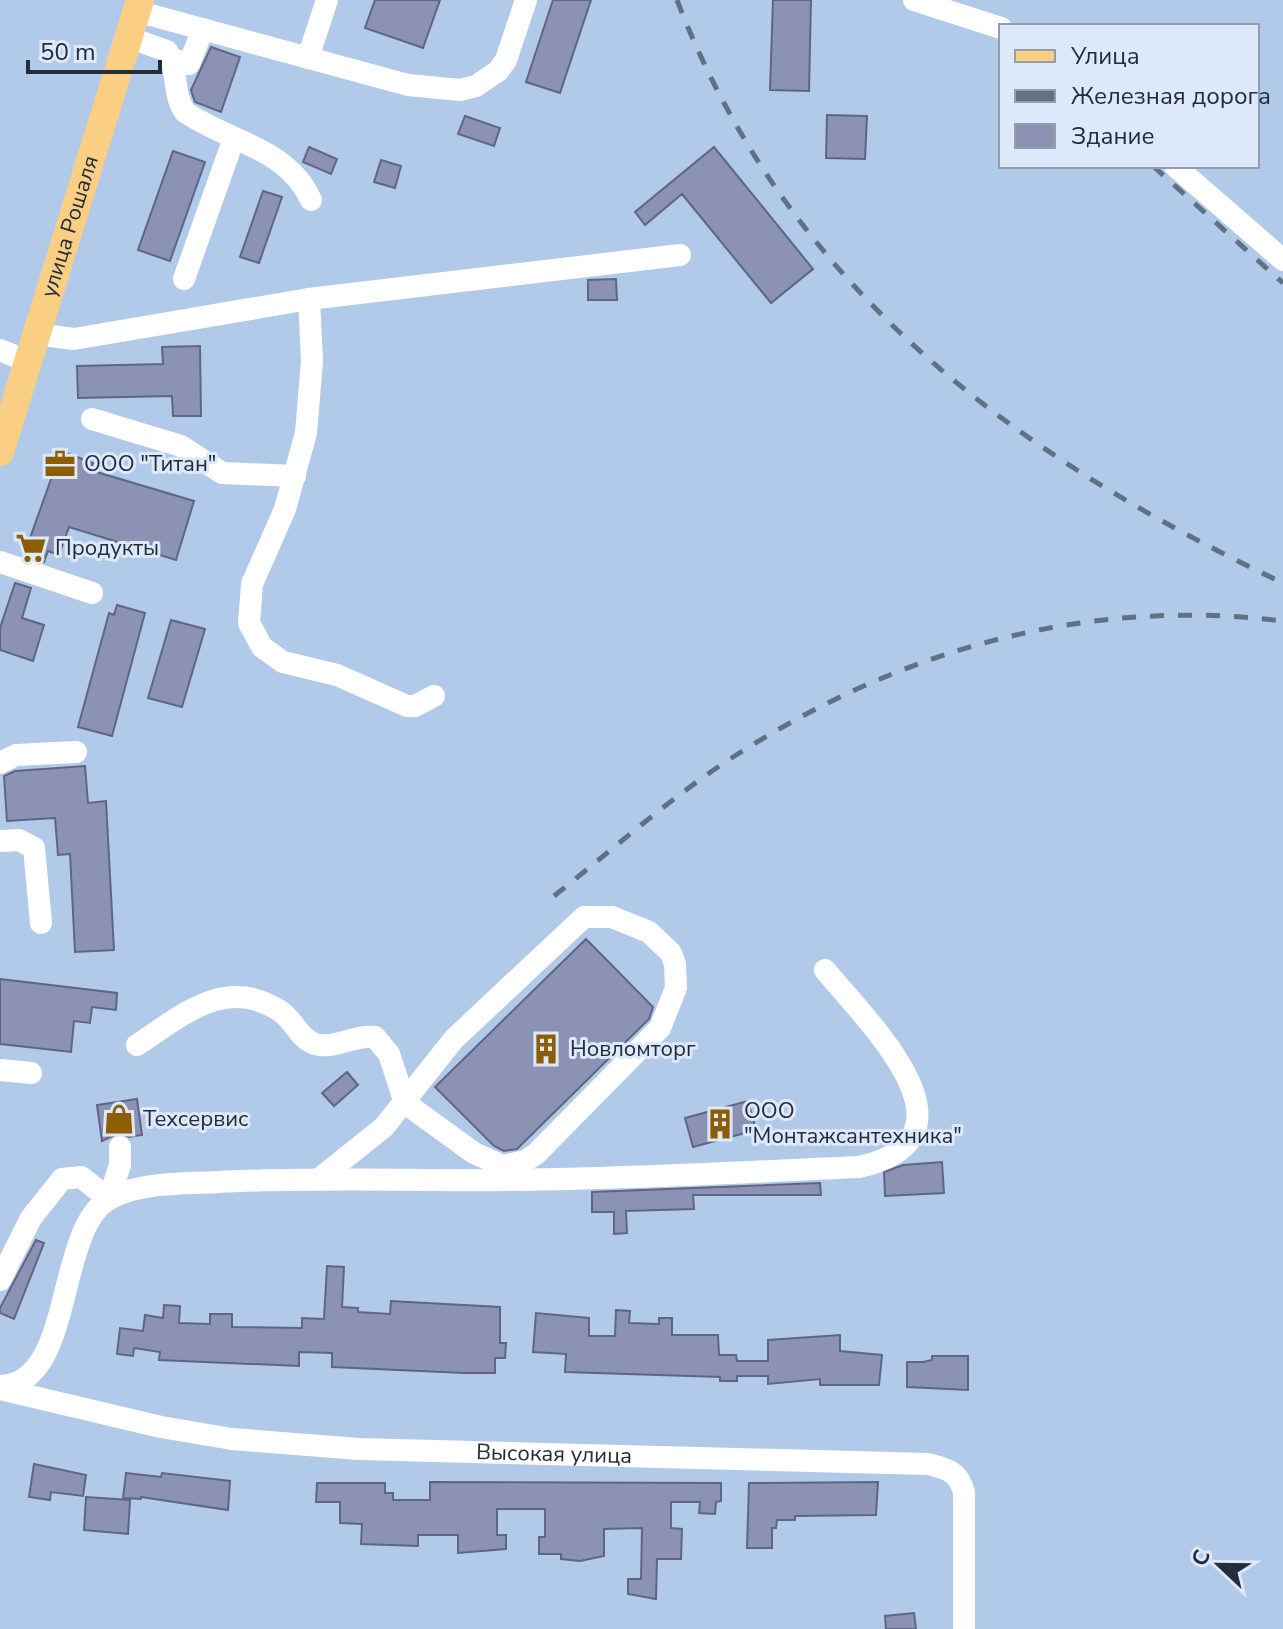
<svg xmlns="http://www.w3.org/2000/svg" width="1283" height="1629" viewBox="0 0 1283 1629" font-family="'Nunito Sans',sans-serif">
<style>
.building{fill:#8b92b4;stroke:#5f6585;stroke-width:2}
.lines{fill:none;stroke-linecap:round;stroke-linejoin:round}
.minor{stroke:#fff;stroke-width:22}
.major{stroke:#fbcf83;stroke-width:28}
.rail{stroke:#617185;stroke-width:5;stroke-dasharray:14 14;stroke-linecap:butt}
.labels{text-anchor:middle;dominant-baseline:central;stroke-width:6;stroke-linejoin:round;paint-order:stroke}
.street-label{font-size:22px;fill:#232c38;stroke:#dde9fa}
.poi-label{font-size:22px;fill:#232c38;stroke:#dde9fa;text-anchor:start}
</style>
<rect width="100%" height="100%" fill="#b2cae9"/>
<path class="building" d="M 375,0 L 440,0 L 423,48 L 365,28 Z
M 553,0 L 591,0 L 560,93 L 526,82 Z
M 773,0 L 811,0 L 809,91 L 770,90 Z
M 211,47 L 240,57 L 221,112 L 195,102 L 191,90 Z
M 827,115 L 867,116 L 865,159 L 826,158 Z
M 465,116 L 500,128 L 494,146 L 458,134 Z
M 309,147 L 337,159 L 331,174 L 303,162 Z
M 714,147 L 813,269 L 771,303 L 682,194 L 645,225 L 635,212 Z
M 173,151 L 205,162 L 170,261 L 138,250 Z
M 381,160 L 401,166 L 395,188 L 374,182 Z
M 263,191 L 282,197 L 259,263 L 240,257 Z
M 616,279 L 617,300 L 588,300 L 588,280 Z
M 200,346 L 201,416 L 173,416 L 172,396 L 78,398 L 77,366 L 163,364 L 162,347 Z
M 61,451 L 93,463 L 90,470 L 194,501 L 176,560 L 69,527 L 59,555 L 48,551 L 44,562 L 24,555 Z
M 15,583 L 31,588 L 22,618 L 44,625 L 33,661 L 0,650 L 0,628 Z
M 117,605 L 145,613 L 112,736 L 78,727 L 109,613 L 114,615 Z
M 171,620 L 205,629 L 182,707 L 148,698 Z
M 85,766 L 88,803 L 106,801 L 114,950 L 75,952 L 70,854 L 58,855 L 55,818 L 7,821 L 4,776 L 15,771 Z
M 586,939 L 653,1007 L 649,1019 L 517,1149 L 504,1151 L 494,1146 L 435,1087 Z
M 0,979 L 117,993 L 116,1010 L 92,1007 L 90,1023 L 74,1021 L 71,1052 L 0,1044 Z
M 347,1072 L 358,1085 L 334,1106 L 322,1093 Z
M 137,1099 L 142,1135 L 129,1137 L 119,1133 L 102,1141 L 97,1105 Z
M 748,1101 L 756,1130 L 693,1147 L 685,1118 Z
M 942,1162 L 944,1193 L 885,1196 L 884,1172 L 903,1165 Z
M 820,1183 L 821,1195 L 693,1195 L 694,1209 L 626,1211 L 627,1233 L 614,1234 L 614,1212 L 592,1212 L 592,1192 Z
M 36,1240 L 44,1243 L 14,1319 L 0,1313 L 0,1308 Z
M 327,1266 L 344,1267 L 342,1307 L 358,1308 L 358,1312 L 390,1314 L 391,1301 L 500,1307 L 500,1343 L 506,1343 L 505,1358 L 495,1358 L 495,1373 L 464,1373 L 332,1367 L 332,1353 L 299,1352 L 299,1366 L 159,1360 L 160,1352 L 134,1348 L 133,1356 L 117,1354 L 120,1328 L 143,1331 L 145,1315 L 163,1318 L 164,1305 L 180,1306 L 179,1323 L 210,1324 L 210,1314 L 232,1314 L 232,1327 L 302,1328 L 302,1318 L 324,1319 Z
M 616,1310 L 630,1311 L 629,1323 L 659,1324 L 659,1318 L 672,1318 L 672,1335 L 718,1335 L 719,1355 L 736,1355 L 737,1361 L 768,1361 L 768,1340 L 840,1335 L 840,1351 L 882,1355 L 879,1385 L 820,1385 L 820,1379 L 768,1384 L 768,1376 L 737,1376 L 737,1381 L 720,1381 L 720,1377 L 565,1372 L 566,1354 L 533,1352 L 536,1313 L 589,1318 L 589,1336 L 615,1336 Z
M 932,1356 L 968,1356 L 968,1390 L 907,1387 L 907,1362 L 923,1362 L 932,1360 Z
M 34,1464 L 86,1475 L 83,1496 L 51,1492 L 50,1500 L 29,1497 Z
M 126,1473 L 161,1477 L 162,1473 L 230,1481 L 228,1510 L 141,1497 L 141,1499 L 123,1498 Z
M 430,1482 L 721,1483 L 721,1501 L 716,1502 L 715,1514 L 699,1513 L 700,1502 L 671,1502 L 671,1528 L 682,1529 L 681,1559 L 657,1559 L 656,1599 L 628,1594 L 628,1579 L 641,1579 L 642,1528 L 604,1529 L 604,1556 L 580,1561 L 561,1559 L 561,1554 L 539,1554 L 539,1537 L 545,1537 L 545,1509 L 497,1509 L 497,1535 L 506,1535 L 506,1549 L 458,1553 L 458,1535 L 418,1535 L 418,1546 L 361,1544 L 362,1524 L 340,1523 L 340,1502 L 316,1502 L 317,1483 L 385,1483 L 385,1493 L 393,1493 L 393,1500 L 430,1500 Z
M 878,1482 L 876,1515 L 795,1516 L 795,1520 L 777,1520 L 776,1528 L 772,1528 L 772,1548 L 747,1548 L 749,1483 Z
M 86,1497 L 130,1500 L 128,1534 L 84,1530 Z
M 914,1613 L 916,1629 L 886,1629 L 885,1616 Z"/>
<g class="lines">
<g class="minor">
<path d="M 914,0 L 1001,28"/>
<path d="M 136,11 L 408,85 L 460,90 L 476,86 L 498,71 L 506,60 L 526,0"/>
<path d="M 128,37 L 167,51 C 179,70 172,94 185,112 C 229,142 288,148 311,200"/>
<path d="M 308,58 L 327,0"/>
<path d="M 172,59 L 189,64 L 203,29"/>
<path d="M 1175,166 L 1283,260"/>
<path d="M 184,279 L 234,138"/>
<path d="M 309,299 L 312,361 L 306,433 L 285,509 L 252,584 L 249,623 L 262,647 L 283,662 L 337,675 L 407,706 L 415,706 L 434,696"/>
<path d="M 35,334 L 74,339 L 309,299 L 680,255"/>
<path d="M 0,350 L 27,361"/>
<path d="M 92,419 L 181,446 L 222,473 L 295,476"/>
<path d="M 0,562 L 92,593"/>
<path d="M 0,763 L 16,755 L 76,752"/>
<path d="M 0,841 L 19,840 L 34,848 L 41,923"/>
<path d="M 137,1045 C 182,1016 225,975 280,1011 C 294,1020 299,1039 315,1044 C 335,1050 355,1034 375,1037 L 389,1054 L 405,1103 L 474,1153 L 503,1166 L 525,1161 L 536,1154 L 660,1028 L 676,988 L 675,964 L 671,953 L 649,932 L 612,917 L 584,917 L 454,1039 L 384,1127 L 319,1179"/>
<path d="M 0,1070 L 31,1073"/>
<path d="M 0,1280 L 31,1218 L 62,1179 L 81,1177 L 109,1199 L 120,1165 L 120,1147"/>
<path d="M 0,1386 C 76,1385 54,1227 111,1198 C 141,1182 185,1184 218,1182 C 315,1177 412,1181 509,1180 C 626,1179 743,1172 859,1167 C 989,1138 868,1022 825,970"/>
<path id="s1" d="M 0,1389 L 161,1427 L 232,1439 L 359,1449 L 928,1464 C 948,1469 958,1471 964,1492 L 964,1629"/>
</g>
<path class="major" id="s2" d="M 0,452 L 140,0"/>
<path class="rail" d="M 677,0 C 787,287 1013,455 1283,583
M 1153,166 L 1283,283
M 554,896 C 615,848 675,793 741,752 C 905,648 1090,597 1283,621"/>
</g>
<defs>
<g id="office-bare" transform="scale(2.4)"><path d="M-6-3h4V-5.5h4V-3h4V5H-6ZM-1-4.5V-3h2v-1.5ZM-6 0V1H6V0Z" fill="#8c5e03" stroke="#dde9fa" stroke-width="2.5" paint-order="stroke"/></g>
<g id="supermarket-bare" transform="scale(2.4)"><path d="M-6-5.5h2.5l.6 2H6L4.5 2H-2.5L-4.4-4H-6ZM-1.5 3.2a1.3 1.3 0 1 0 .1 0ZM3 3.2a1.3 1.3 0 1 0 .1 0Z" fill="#8c5e03" stroke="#dde9fa" stroke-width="2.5" paint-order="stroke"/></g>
<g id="building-bare" transform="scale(2.4)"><path d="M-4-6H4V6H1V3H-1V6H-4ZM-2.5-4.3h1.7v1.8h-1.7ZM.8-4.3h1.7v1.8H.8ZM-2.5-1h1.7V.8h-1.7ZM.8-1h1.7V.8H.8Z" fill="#8c5e03" stroke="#dde9fa" stroke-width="2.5" paint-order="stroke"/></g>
<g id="shop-bare" transform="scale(2.4)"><path d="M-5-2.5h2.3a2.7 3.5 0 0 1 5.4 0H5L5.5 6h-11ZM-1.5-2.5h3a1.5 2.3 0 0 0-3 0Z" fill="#8c5e03" stroke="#dde9fa" stroke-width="2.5" paint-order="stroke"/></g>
</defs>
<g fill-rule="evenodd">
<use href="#office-bare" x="60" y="464"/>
<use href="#supermarket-bare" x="31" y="548"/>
<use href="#building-bare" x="546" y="1049"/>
<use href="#shop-bare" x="119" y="1119"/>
<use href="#building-bare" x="720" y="1124"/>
</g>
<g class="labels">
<g class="street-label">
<text stroke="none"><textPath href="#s2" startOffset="236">улица Рошаля</textPath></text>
<text stroke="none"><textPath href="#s1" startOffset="560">Высокая улица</textPath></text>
</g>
<g class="poi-label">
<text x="84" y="464">ООО "Титан"</text>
<text x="55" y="548">Продукты</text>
<text x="570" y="1049">Новломторг</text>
<text x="744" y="1111">ООО<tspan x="744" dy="25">"Монтажсантехника"</tspan></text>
<text x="143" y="1119">Техсервис</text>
</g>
</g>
<rect x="999" y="24" width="260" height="144" fill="#dde9fa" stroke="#939dac" stroke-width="2"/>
<rect x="1015" y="50" width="40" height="12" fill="#fbcf83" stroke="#939dac" stroke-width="2"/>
<text x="1071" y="64" font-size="24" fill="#232c38">Улица</text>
<rect x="1015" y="90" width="40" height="12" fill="#617185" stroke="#939dac" stroke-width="2"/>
<text x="1071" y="104" font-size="24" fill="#232c38">Железная дорога</text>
<rect x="1015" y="124" width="40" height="24" fill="#8b92b4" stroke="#939dac" stroke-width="2"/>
<text x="1071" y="144" font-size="24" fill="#232c38">Здание</text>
<g transform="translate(1219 1565) rotate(292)" stroke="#dde9fa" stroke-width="6" paint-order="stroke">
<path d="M0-6L14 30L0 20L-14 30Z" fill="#232c38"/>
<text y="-12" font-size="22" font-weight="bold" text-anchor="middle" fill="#232c38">С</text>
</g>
<path d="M28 60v12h132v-12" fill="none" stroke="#232c38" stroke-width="4"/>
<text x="40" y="60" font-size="24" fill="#232c38" stroke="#dde9fa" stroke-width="6" paint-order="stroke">50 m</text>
</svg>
